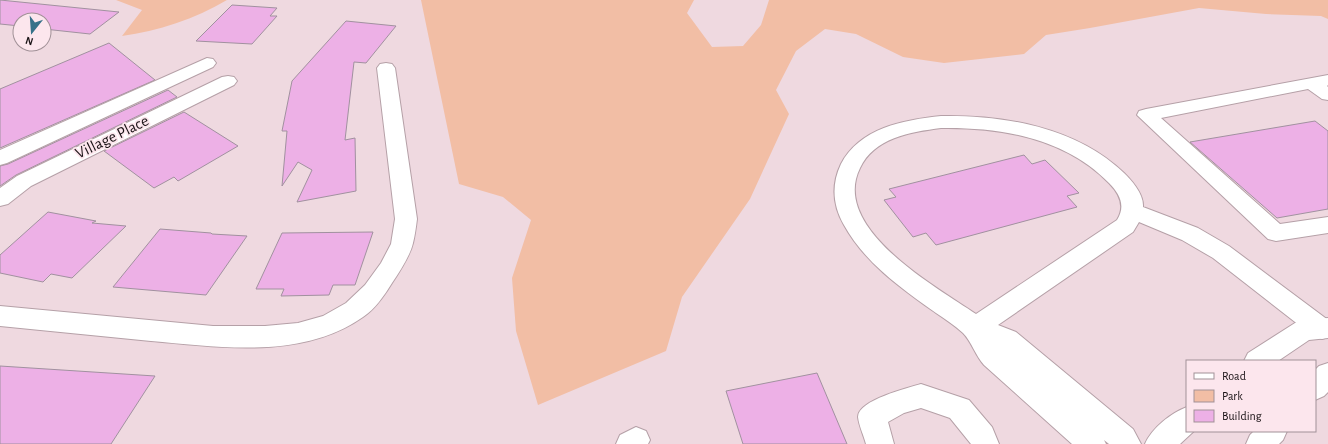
<svg xmlns="http://www.w3.org/2000/svg" width="1328" height="444" viewBox="0 0 1328 444" font-family="'Alegreya Sans',sans-serif">
<style>
.green{fill:#f2bea5}
.building{fill:#edb0e6;stroke:#a1919f}
.lines{fill:none;stroke-linecap:round;stroke-linejoin:round}
.minor-casing{stroke:#b5a0a7;stroke-width:2}
.major-casing{stroke:#b5a0a7;stroke-width:2}
.minor{fill:#fff;fill-rule:evenodd}
.major{fill:#fff;fill-rule:evenodd}
.labels{text-anchor:middle;dominant-baseline:central;stroke-width:3.5;stroke-linejoin:round;paint-order:stroke}
.street-label{font-size:16px;fill:#191215;stroke:#fce6ed}
</style>
<rect width="100%" height="100%" fill="#efd9e0"/>
<path class="green" d="M 116,0 L 227,0 C 195,19 158,31 122,36 L 142,10 Z
M 421,0 L 694,0 L 687,13 L 712,47 L 743,46 L 761,25 L 769,0 L 1328,0 L 1328,19 L 1321,16 L 1266,14 L 1199,8 L 1090,28 L 1046,35 L 1024,54 L 944,63 L 903,57 L 856,34 L 825,29 L 796,51 L 776,90 L 789,114 L 750,199 L 682,297 L 666,351 L 538,405 L 516,331 L 512,278 L 531,220 L 503,197 L 459,184 Z"/>
<path class="building" d="M 0,0 L 119,12 L 90,34 L 44,29 L 44,20 L 20,20 L 20,26 L 0,24 Z
M 232,5 L 277,8 L 270,16 L 277,16 L 252,44 L 196,41 Z
M 346,21 L 396,26 L 366,63 L 354,62 L 345,140 L 355,138 L 356,191 L 297,202 L 312,170 L 298,162 L 282,186 L 287,131 L 282,131 L 292,81 Z
M 109,43 L 155,80 L 0,148 L 0,89 Z
M 168,90 L 177,97 L 16,175 L 0,186 L 0,166 L 8,164 Z
M 184,112 L 238,146 L 178,181 L 174,177 L 154,188 L 104,151 Z
M 1315,121 L 1328,131 L 1328,209 L 1277,218 L 1190,142 Z
M 1024,155 L 1032,164 L 1045,160 L 1079,193 L 1067,196 L 1077,207 L 936,245 L 926,233 L 913,237 L 884,200 L 896,197 L 889,189 Z
M 48,212 L 96,221 L 92,223 L 126,226 L 72,278 L 51,274 L 43,282 L 0,273 L 0,255 Z
M 160,229 L 211,233 L 212,234 L 247,236 L 206,295 L 113,287 Z
M 373,232 L 355,285 L 333,285 L 329,295 L 281,296 L 284,289 L 256,289 L 282,233 Z
M 0,366 L 155,376 L 111,444 L 0,444 Z
M 817,373 L 847,444 L 743,444 L 726,391 Z"/>
<g class="lines">
<g class="minor-casing">
<path id="minor" d="M 207,58 L 213,59 L 216,63 L 213,67 L 7,163 L 0,165 L 0,150 Z
M 386,63 L 392,64 L 395,68 L 417,219 C 416,227 415,235 413,243 C 410,256 400,271 392,283 C 384,296 375,309 363,317 C 302,360 220,347 151,341 C 101,336 50,331 0,326 L 0,306 L 213,326 L 265,326 L 298,323 L 323,316 L 346,303 L 365,285 L 381,263 L 391,244 L 395,219 L 377,68 L 380,64 Z
M 1328,75 L 1328,85 L 1327,86 L 1328,87 L 1328,100 L 1322,99 L 1308,89 L 1161,118 L 1280,224 L 1328,217 L 1328,233 L 1276,241 L 1268,239 L 1137,115 L 1139,111 L 1146,109 Z
M 228,76 L 234,77 L 237,81 L 234,85 L 31,186 L 8,204 L 0,206 L 0,188 L 17,176 L 222,77 Z
M 941,116 C 1004,115 1076,127 1124,173 C 1132,181 1144,194 1143,207 L 1198,228 L 1229,246 L 1328,320 L 1328,337 L 1322,339 L 1313,336 L 1213,258 L 1182,240 L 1139,222 L 1133,232 L 998,325 L 1016,332 L 1133,429 L 1141,444 L 1109,444 L 1104,440 L 1106,444 L 1072,444 L 984,365 C 975,355 972,342 963,333 C 954,325 945,319 936,313 C 901,288 865,263 844,225 C 833,206 831,185 841,164 C 860,128 903,120 941,116 ZM 941,128 C 1001,127 1065,138 1109,183 C 1120,194 1126,206 1117,220 L 976,314 C 936,287 830,228 860,168 C 874,138 910,132 941,128 Z
M 921,384 L 969,400 L 992,427 L 999,444 L 971,444 L 950,418 L 921,408 L 904,413 L 888,422 L 894,444 L 866,444 C 864,436 859,426 858,417 C 858,400 908,388 921,384 Z
M 636,427 L 646,431 L 650,440 L 648,444 L 616,444 L 620,435 Z"/>
</g>
<g class="major-casing">
<path id="major" d="M 1328,318 L 1328,338 L 1309,340 L 1278,361 L 1244,361 L 1248,353 L 1295,323 L 1304,320 Z
M 1328,363 L 1328,392 L 1324,396 L 1315,400 L 1315,370 L 1319,366 Z
M 1187,407 L 1187,431 L 1194,431 L 1180,444 L 1145,444 C 1152,428 1171,413 1187,407 Z
M 1254,431 L 1287,431 L 1283,440 L 1279,444 L 1246,444 L 1250,435 Z"/>
</g>
<use href="#minor" class="minor"/>
<use href="#major" class="major"/>
</g>
<g class="labels">
<g class="street-label">
<text transform="translate(112 137) rotate(-26)">Village Place</text>
</g>
</g>
<rect x="1186" y="360" width="130" height="72" fill="#fce6ed" stroke="#a19197"/>
<rect x="1194" y="373" width="20" height="6" fill="#ffffff" stroke="#a19197"/>
<text x="1222" y="380" font-size="12" fill="#191215">Road</text>
<rect x="1194" y="390" width="20" height="12" fill="#f2bea5" stroke="#a19197"/>
<text x="1222" y="400" font-size="12" fill="#191215">Park</text>
<rect x="1194" y="410" width="20" height="12" fill="#edb0e6" stroke="#a19197"/>
<text x="1222" y="420" font-size="12" fill="#191215">Building</text>
<g transform="translate(32 32) rotate(197)"><circle r="19" fill="#fce6ed" stroke="#a19197"/>
<path d="M0-3L7 15L0 10L-7 15Z" fill="#367189"/>
<text y="-6" font-size="11" font-weight="bold" text-anchor="middle" fill="#191215">N</text>
</g>
</svg>
